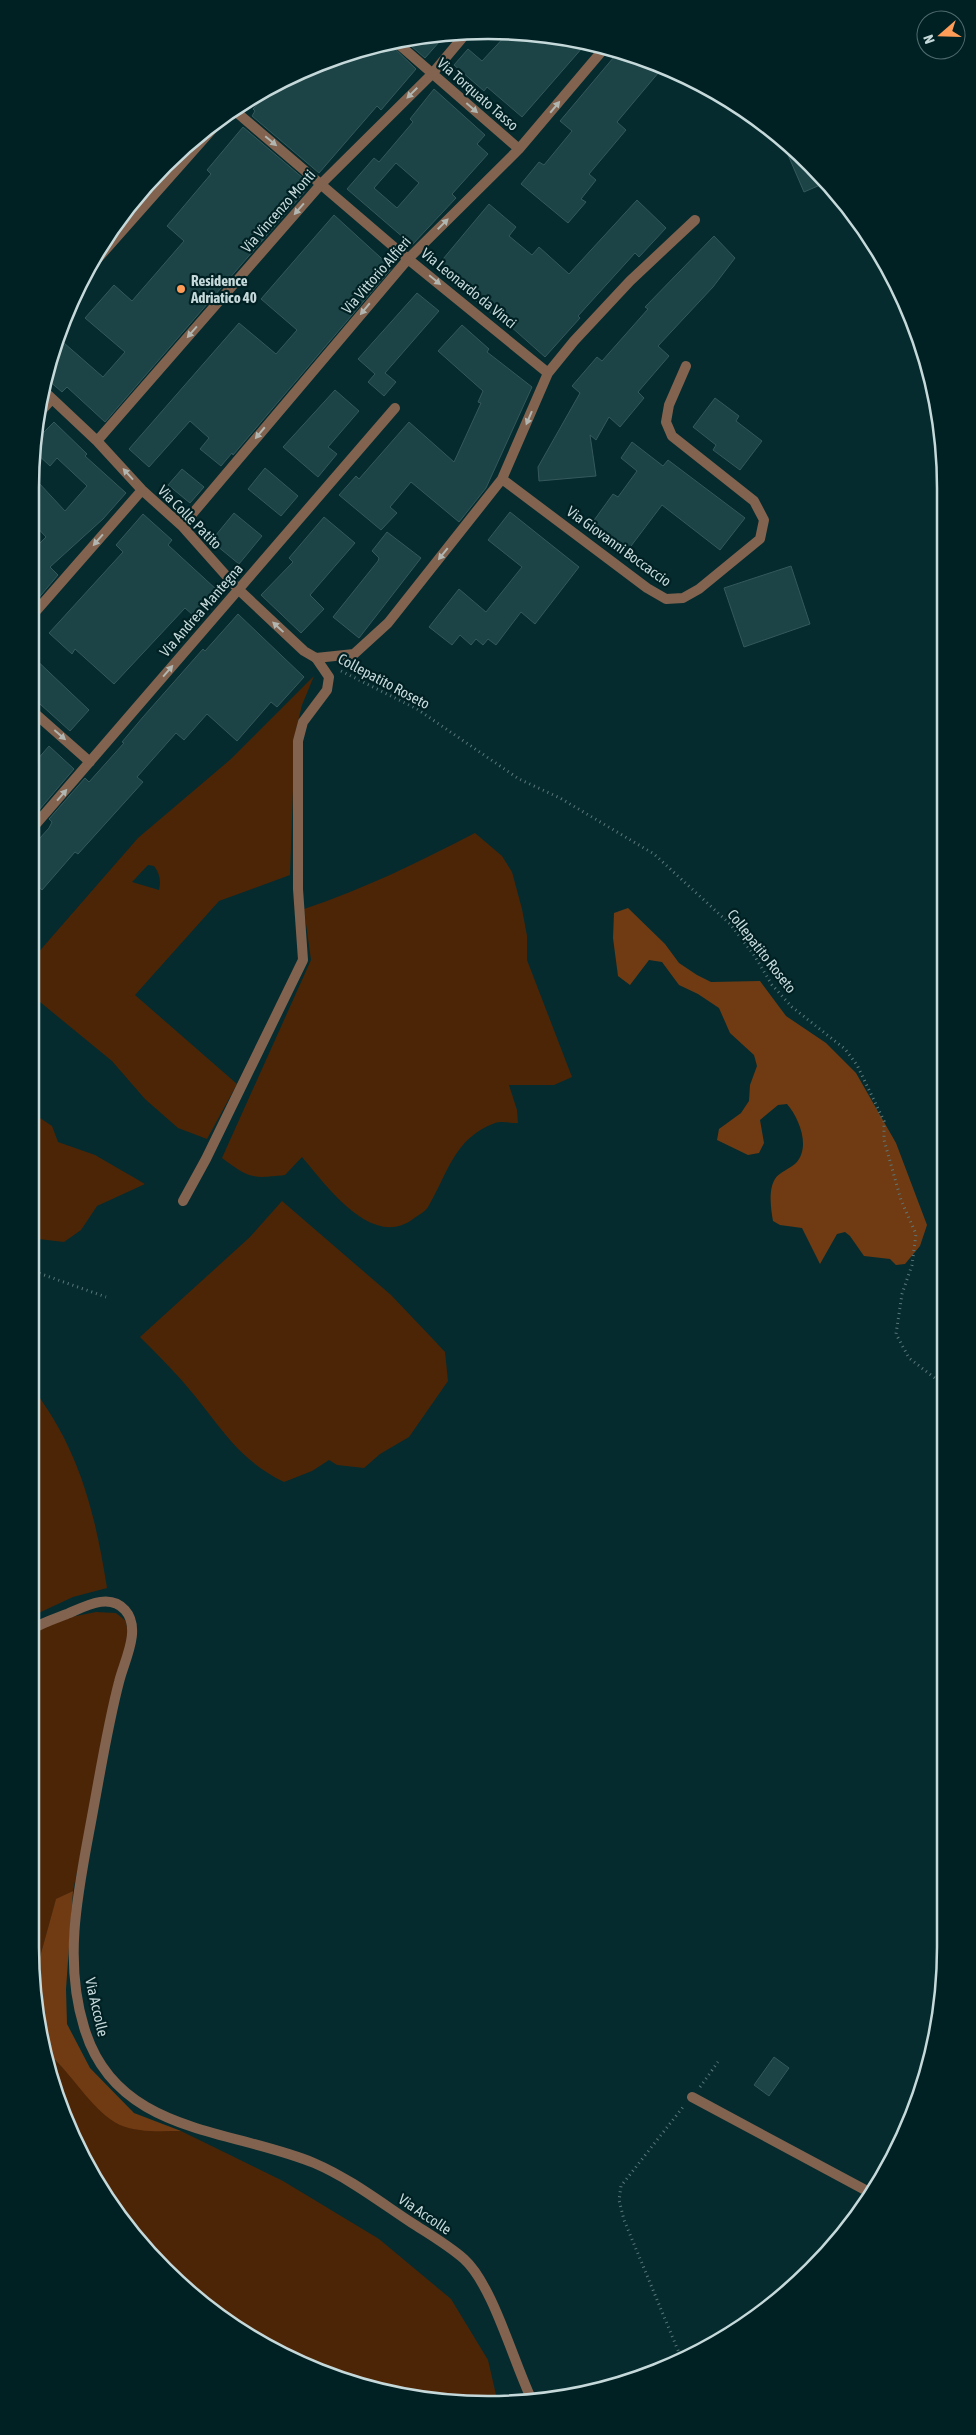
<svg xmlns="http://www.w3.org/2000/svg" width="976" height="2435" viewBox="0 0 976 2435" font-family="'Asap Condensed',sans-serif">
<style>
.green{fill:#4c2507;fill-rule:evenodd}
.forest{fill:#703b13}
.building{fill:#1c4447;stroke:#35585b;fill-rule:evenodd}
.lines{fill:none;stroke-linecap:round;stroke-linejoin:round}
.path{stroke:#5b787a;stroke-width:3;stroke-dasharray:1 4;stroke-linecap:butt}
.lane{stroke:#82634f;stroke-width:10}
.street{stroke:#82634f;stroke-width:10}
.oneway{fill:#b2b6b0}
.poi-dot{fill:#fe9c58;stroke:#002124;stroke-width:2}
.labels{text-anchor:middle;dominant-baseline:central;stroke-width:4.5;stroke-linejoin:round;paint-order:stroke}
.street-label{font-size:15px;fill:#c6d9da;stroke:#002124}
.poi-label{font-size:15px;font-weight:bold;fill:#c6d9da;stroke:#002124;text-anchor:start}
.rim{fill:none;stroke:#c6d9da;stroke-width:2.5}
</style>
<rect width="100%" height="100%" fill="#052b2e"/>
<path class="green" d="M 314,676 L 302,705 L 295,734 L 290,875 L 219,901 L 135,995 L 237,1084 L 207,1139 L 178,1128 L 145,1099 L 112,1061 L 40,1002 L 30,998 L 30,962 L 138,838 L 231,759 ZM 148,865 L 154,866 C 160,874 161,881 159,890 L 132,882 Z
M 475,833 L 502,856 L 512,872 L 522,909 L 527,936 L 527,960 L 572,1077 L 554,1085 L 509,1085 L 517,1110 L 518,1123 C 511,1123 501,1121 495,1123 C 454,1138 448,1173 428,1207 C 425,1212 418,1215 413,1219 C 372,1250 326,1185 302,1157 L 285,1175 C 251,1179 249,1178 222,1158 L 311,960 L 304,909 C 364,889 419,862 475,833 Z
M 30,1037 L 37,1051 L 37,1116 L 52,1126 L 58,1142 L 95,1155 L 145,1184 L 97,1206 L 81,1230 L 64,1242 L 30,1238 Z
M 282,1201 L 391,1295 L 431,1337 L 445,1352 L 448,1381 L 409,1437 L 380,1454 L 364,1468 L 337,1465 L 329,1460 L 312,1471 L 284,1482 C 241,1461 224,1432 195,1396 C 178,1375 159,1356 140,1337 L 250,1237 Z
M 30,1385 C 79,1447 95,1512 107,1588 L 73,1597 L 30,1617 Z
M 96,1612 L 116,1613 L 126,1621 L 129,1639 L 104,1742 L 73,1891 L 56,1900 L 35,1975 L 30,1947 L 30,1663 L 38,1654 L 39,1630 L 66,1618 Z
M 49,2060 L 55,2060 L 67,2072 L 148,2131 L 181,2131 L 283,2181 L 379,2239 L 451,2299 L 488,2360 L 497,2399 L 428,2401 L 341,2381 L 259,2344 L 143,2249 L 91,2176 L 54,2094 Z"/>
<path class="forest" d="M 628,908 L 665,944 L 679,963 L 697,975 L 711,982 L 760,981 L 786,1016 L 826,1043 L 856,1073 L 896,1143 L 927,1225 L 920,1246 L 905,1264 L 896,1265 L 890,1259 L 864,1256 L 850,1236 L 845,1232 L 837,1234 L 820,1264 L 802,1228 L 780,1225 L 773,1221 C 771,1209 768,1190 775,1179 C 779,1172 790,1169 796,1163 C 811,1147 799,1118 787,1104 L 778,1105 L 760,1120 L 764,1143 L 759,1153 L 748,1155 L 717,1140 L 719,1129 L 741,1113 L 749,1101 L 750,1085 L 757,1066 L 754,1055 L 730,1033 L 719,1008 L 698,994 L 679,985 L 662,962 L 649,960 L 630,985 L 618,976 L 613,938 L 614,913 Z
M 73,1891 L 66,1989 L 67,2024 L 90,2068 L 134,2113 L 181,2131 C 162,2131 139,2133 120,2125 C 95,2113 75,2079 55,2060 L 49,2060 L 35,1975 L 56,1899 Z"/>
<path class="building" d="M 447,33 L 425,58 L 404,40 L 406,40 Z
M 508,33 L 548,34 L 575,40 L 583,47 L 522,117 L 487,87 L 484,91 L 454,65 L 468,49 L 482,61 Z
M 388,42 L 416,69 L 381,110 L 377,106 L 319,173 L 252,116 L 255,111 L 253,109 L 276,83 L 285,77 L 369,46 Z
M 619,51 L 640,57 L 659,72 L 617,122 L 626,130 L 589,174 L 596,180 L 581,199 L 586,202 L 568,223 L 521,184 L 539,162 L 544,165 L 572,131 L 560,121 Z
M 434,89 L 485,135 L 477,144 L 488,154 L 452,194 L 456,198 L 412,245 L 347,189 L 374,158 L 379,162 L 413,122 L 410,119 ZM 396,163 L 419,183 L 397,208 L 374,188 Z
M 243,127 L 310,184 L 305,189 L 306,190 L 105,422 L 67,387 L 62,392 L 48,380 L 51,358 L 64,343 L 103,377 L 125,352 L 85,318 L 114,285 L 132,301 L 184,241 L 167,226 L 211,174 L 207,170 Z
M 782,141 L 827,182 L 804,192 Z
M 637,200 L 666,228 L 639,257 L 635,253 L 578,316 L 580,318 L 545,357 L 500,317 L 498,319 L 474,299 L 475,297 L 438,265 L 489,204 L 516,227 L 509,236 L 532,255 L 539,247 L 569,274 Z
M 334,215 L 392,268 L 233,455 L 232,453 L 221,466 L 200,449 L 209,438 L 190,421 L 149,467 L 129,449 L 239,323 L 276,354 L 297,330 L 261,299 Z
M 714,236 L 735,258 L 713,287 L 658,346 L 669,356 L 638,392 L 644,398 L 620,427 L 609,417 L 596,440 L 590,435 L 596,476 L 539,481 L 538,467 L 580,393 L 572,386 L 597,357 L 602,361 L 648,309 L 645,307 Z
M 417,293 L 439,311 L 385,373 L 396,382 L 384,396 L 368,382 L 375,374 L 358,359 Z
M 462,325 L 489,349 L 487,352 L 532,387 L 486,488 L 459,522 L 411,482 L 390,507 L 397,513 L 381,530 L 339,495 L 356,476 L 359,479 L 409,422 L 454,462 L 481,403 L 478,402 L 483,391 L 438,351 Z
M 335,390 L 359,411 L 328,447 L 337,454 L 318,477 L 283,447 Z
M 715,398 L 739,416 L 736,421 L 762,441 L 740,470 L 713,450 L 716,445 L 693,427 Z
M 54,422 L 87,454 L 85,456 L 126,493 L 103,519 L 50,567 L 58,575 L 30,608 L 30,553 L 46,537 L 30,520 L 30,489 L 38,482 L 65,511 L 87,486 L 57,458 L 50,466 L 36,453 L 38,438 Z
M 632,442 L 663,466 L 668,460 L 745,518 L 720,550 L 662,505 L 628,550 L 592,523 L 613,494 L 618,497 L 637,471 L 621,458 Z
M 265,468 L 298,496 L 281,516 L 248,489 Z
M 182,469 L 204,487 L 190,503 L 168,485 Z
M 510,512 L 579,567 L 535,624 L 521,612 L 496,645 L 488,639 L 483,645 L 476,639 L 471,645 L 460,635 L 452,645 L 429,627 L 459,589 L 486,612 L 522,567 L 488,540 Z
M 234,513 L 262,536 L 239,564 L 211,541 Z
M 143,514 L 172,540 L 168,545 L 217,590 L 194,616 L 185,608 L 114,684 L 75,649 L 72,654 L 49,633 L 123,552 L 116,545 Z
M 324,517 L 355,543 L 310,595 L 324,609 L 301,633 L 261,595 L 293,562 L 289,558 Z
M 387,532 L 421,558 L 359,638 L 333,617 L 378,561 L 379,558 L 372,551 Z
M 791,566 L 810,624 L 744,647 L 724,588 Z
M 238,614 L 304,677 L 277,707 L 271,702 L 237,741 L 207,714 L 184,740 L 176,733 L 137,777 L 143,782 L 78,854 L 75,852 L 42,890 L 30,879 L 30,849 L 49,828 L 52,822 L 49,819 L 85,778 L 89,782 L 124,743 L 122,742 L 143,717 L 203,649 L 205,651 Z
M 30,654 L 89,710 L 70,731 L 30,695 Z
M 49,746 L 74,769 L 39,810 L 30,802 L 30,768 Z
M 774,2057 L 789,2068 L 769,2096 L 754,2085 Z"/>
<g class="lines">
<path class="path" d="M 341,671 L 417,709 L 519,779 L 560,798 L 654,854 L 730,924 L 754,955 L 772,985 L 792,1007 L 845,1049 L 857,1065 L 884,1121 L 884,1140 L 901,1200 L 916,1234 L 912,1265 L 902,1294 L 896,1334 L 909,1358 L 945,1386
M 30,1270 L 106,1297
M 700,2087 L 718,2062
M 682,2360 L 624,2220 L 619,2200 L 621,2186 L 683,2107"/>
<path class="lane" d="M 183,1201 L 206,1159 L 303,960 L 298,889 L 298,741 L 303,722 L 327,690 L 329,677 L 316,658"/>
<path class="street" d="M 395,41 L 519,149
M 234,110 L 408,259 L 548,373
M 84,274 L 224,116
M 46,393 L 97,441 L 142,490 L 182,526 L 238,589 L 304,651 L 316,658 L 354,654 L 388,623 L 502,479 L 548,373 L 574,341 L 630,281 L 695,220
M 43,409 L 52,399
M 97,441 L 322,183 L 432,74 L 468,31
M 502,479 L 647,588 L 666,599 L 683,598 L 699,589 L 760,539 L 764,520 L 754,501 L 672,436 L 666,422 L 669,405 L 686,366
M 182,526 L 408,259 L 519,149 L 602,51 L 595,45
M 30,618 L 142,490
M 30,709 L 90,762
M 30,831 L 395,408
M 30,1630 C 42,1623 54,1619 67,1614 C 84,1607 109,1592 125,1610 C 142,1629 124,1661 119,1682 C 108,1724 101,1768 93,1811 C 80,1883 62,1956 84,2027 C 115,2134 229,2128 314,2163 C 349,2178 380,2202 412,2223 C 429,2234 448,2245 464,2259 C 492,2284 513,2360 531,2398
M 692,2097 L 869,2192"/>
</g>
<defs><path id="oneway-solid" d="M-6-.8H1V-3.2L6.5 0L1 3.2V.8H-6Z" transform="scale(1.25)"/></defs>
<g class="oneway">
<use href="#oneway-solid" transform="translate(412 93) rotate(135)"/>
<use href="#oneway-solid" transform="translate(555 107) rotate(-50)"/>
<use href="#oneway-solid" transform="translate(472 108) rotate(41)"/>
<use href="#oneway-solid" transform="translate(271 141) rotate(40)"/>
<use href="#oneway-solid" transform="translate(299 209) rotate(131)"/>
<use href="#oneway-solid" transform="translate(443 224) rotate(-45)"/>
<use href="#oneway-solid" transform="translate(435 280) rotate(39)"/>
<use href="#oneway-solid" transform="translate(365 309) rotate(130)"/>
<use href="#oneway-solid" transform="translate(192 332) rotate(131)"/>
<use href="#oneway-solid" transform="translate(529 418) rotate(113)"/>
<use href="#oneway-solid" transform="translate(260 433) rotate(130)"/>
<use href="#oneway-solid" transform="translate(128 474) rotate(-132)"/>
<use href="#oneway-solid" transform="translate(98 540) rotate(131)"/>
<use href="#oneway-solid" transform="translate(443 554) rotate(129)"/>
<use href="#oneway-solid" transform="translate(278 627) rotate(-137)"/>
<use href="#oneway-solid" transform="translate(168 671) rotate(-49)"/>
<use href="#oneway-solid" transform="translate(60 735) rotate(41)"/>
<use href="#oneway-solid" transform="translate(62 795) rotate(-49)"/>
</g>
<circle class="poi-dot" cx="181" cy="289" r="5"/>
<g class="labels">
<g class="street-label">
<text transform="translate(478 94) rotate(41)">Via Torquato Tasso</text>
<text transform="translate(278 211) rotate(-49)">Via Vincenzo Monti</text>
<text transform="translate(376 275) rotate(-49)">Via Vittorio Alfieri</text>
<text transform="translate(469 288) rotate(39)">Via Leonardo da Vinci</text>
<text transform="translate(190 517) rotate(45)">Via Colle Patito</text>
<text transform="translate(619 546) rotate(36)">Via Giovanni Boccaccio</text>
<text transform="translate(201 610) rotate(-49)">Via Andrea Mantegna</text>
<text transform="translate(384 681) rotate(28)">Collepatito Roseto</text>
<text transform="translate(762 951) rotate(52)">Collepatito Roseto</text>
<text transform="translate(97 2007) rotate(77)">Via Accolle</text>
<text transform="translate(425 2214) rotate(34)">Via Accolle</text>
</g>
<g class="poi-label">
<text x="191" y="280">Residence<tspan x="191" dy="17">Adriatico 40</tspan></text>
</g>
</g>
<path d="M0 0H976V2435H0ZM488 39H488A449 449 0 0 1 937 488V1947A449 449 0 0 1 488 2396H488A449 449 0 0 1 39 1947V488A449 449 0 0 1 488 39Z" fill="#002124" fill-rule="evenodd"/>
<path class="rim" d="M488 39H488A449 449 0 0 1 937 488V1947A449 449 0 0 1 488 2396H488A449 449 0 0 1 39 1947V488A449 449 0 0 1 488 39Z"/>
<g transform="translate(941 35) rotate(250)"><circle r="24" fill="#002124" stroke="#4f6b6d"/>
<path d="M0-4L9 19L0 12L-9 19Z" fill="#fe9c58"/>
<text y="-8" font-size="14" font-weight="bold" text-anchor="middle" fill="#c6d9da">N</text>
</g>
</svg>
